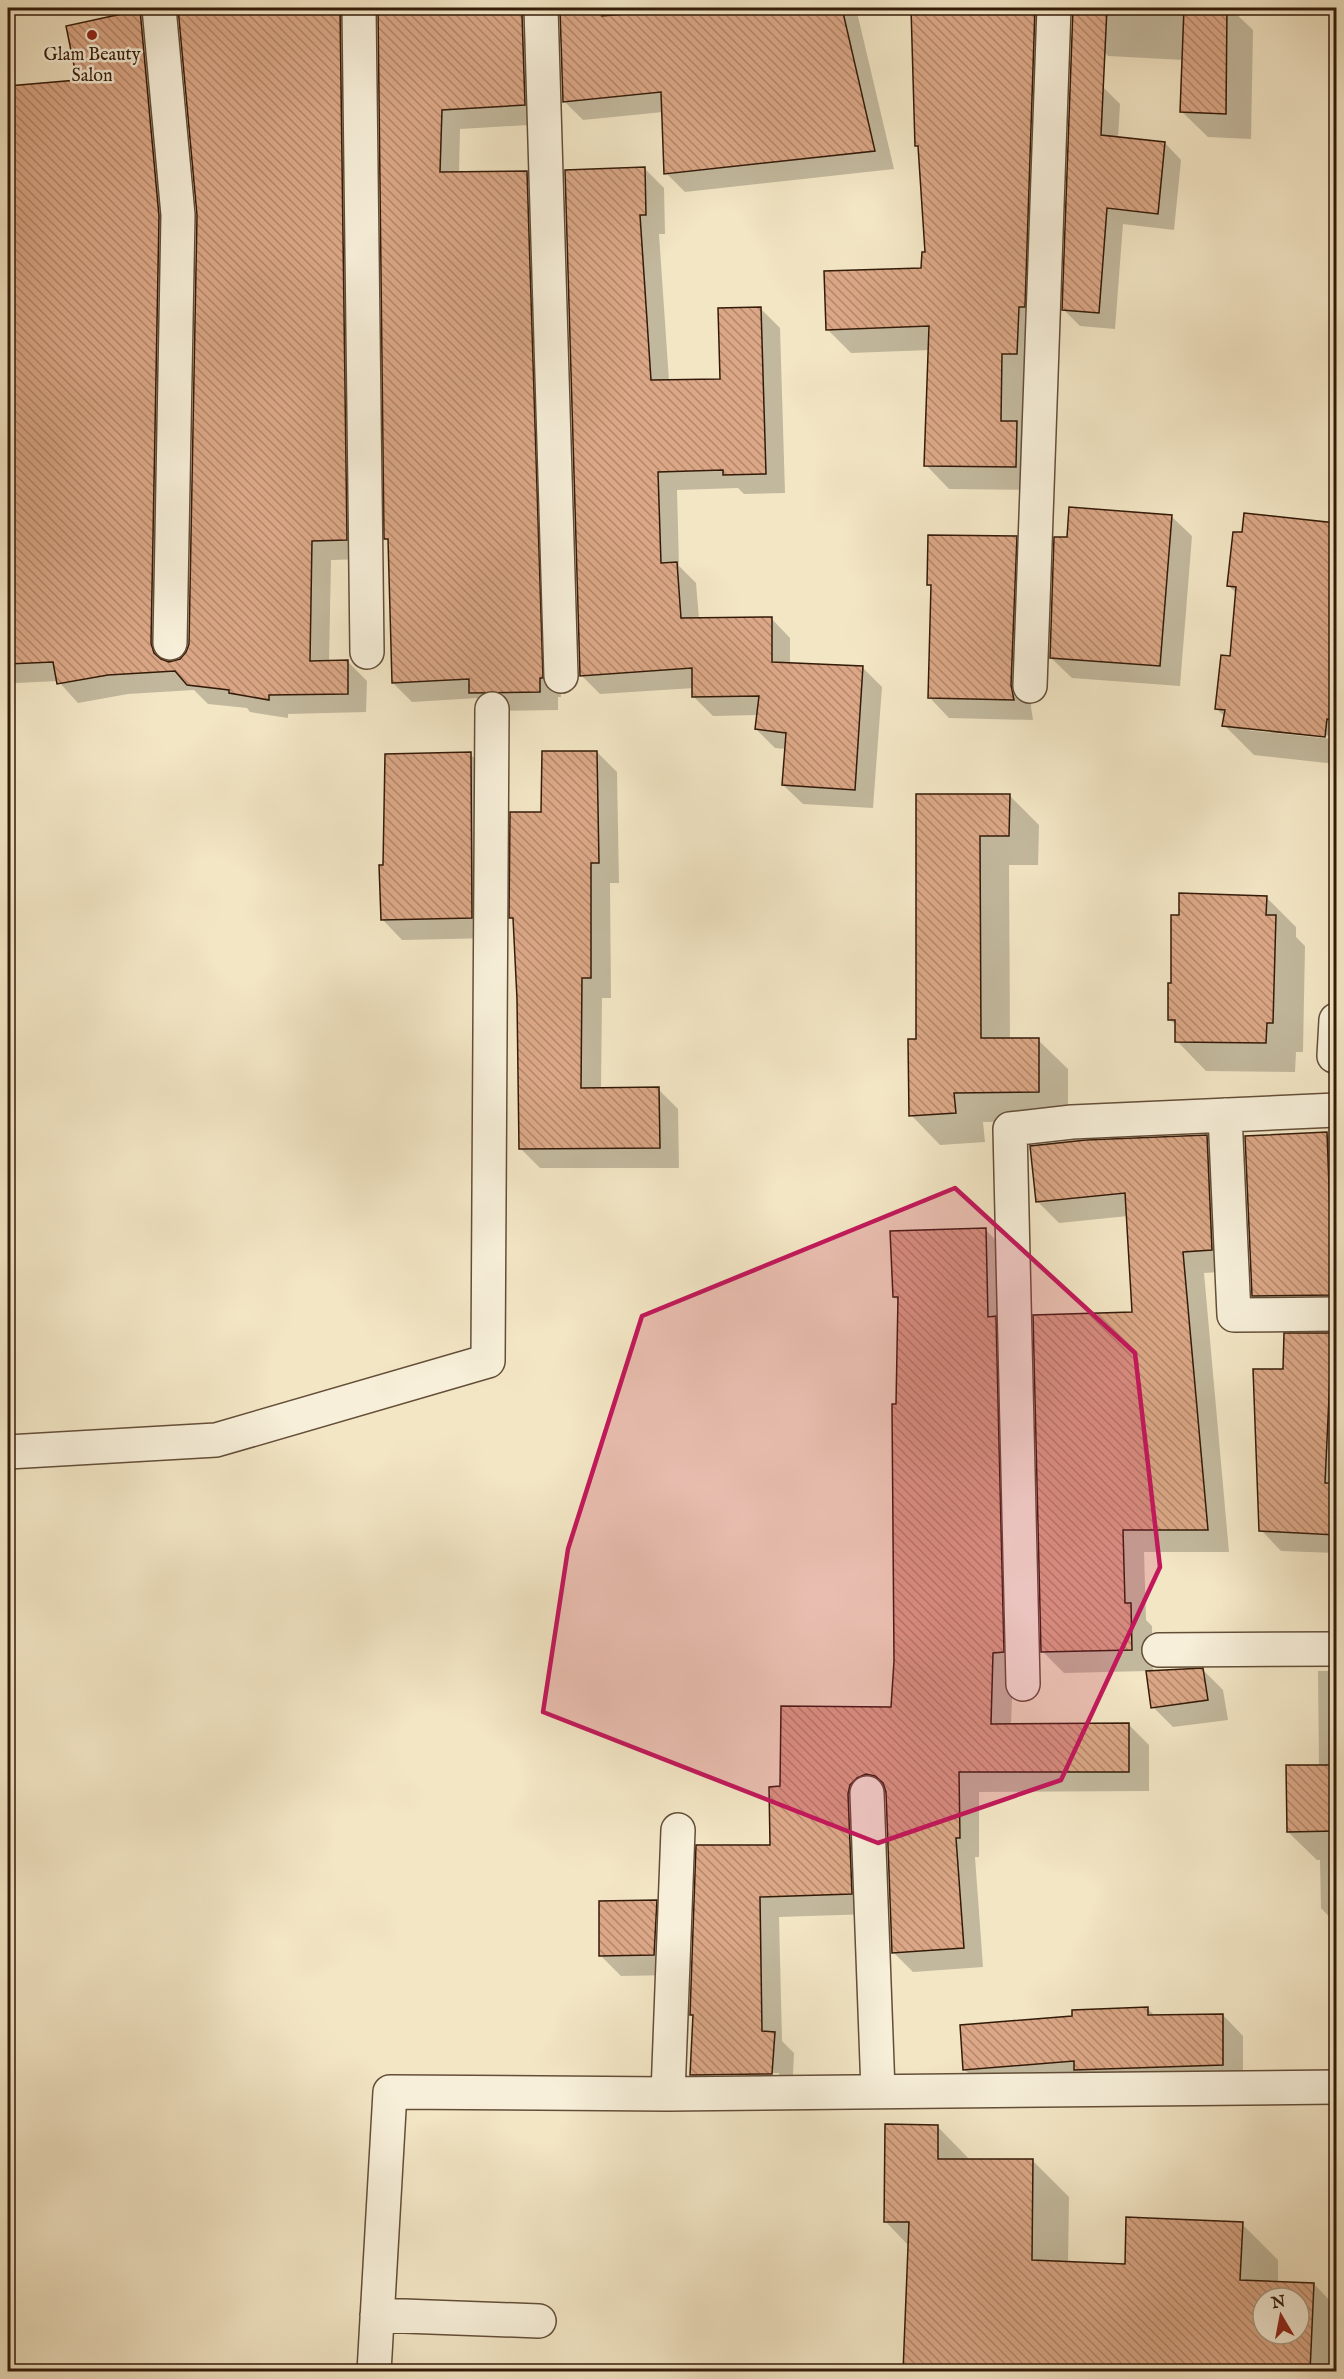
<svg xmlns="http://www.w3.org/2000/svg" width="1344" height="2379" viewBox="0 0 1344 2379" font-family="'IM FELL English',serif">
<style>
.shadow{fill:#0003;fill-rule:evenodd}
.building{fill:url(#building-back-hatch);stroke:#341b09;stroke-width:1.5;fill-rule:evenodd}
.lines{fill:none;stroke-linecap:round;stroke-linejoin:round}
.minor-casing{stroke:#644e38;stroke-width:36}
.minor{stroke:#f7efd9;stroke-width:33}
.marked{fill:#c2185b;fill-opacity:0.2;stroke:#c2185b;stroke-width:4.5;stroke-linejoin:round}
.poi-dot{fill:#8f2418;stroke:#f7efd9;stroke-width:2}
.labels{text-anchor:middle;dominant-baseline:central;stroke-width:5;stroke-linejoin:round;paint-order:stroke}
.poi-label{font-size:18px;fill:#341b09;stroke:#f7efd9}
</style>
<defs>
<pattern id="building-back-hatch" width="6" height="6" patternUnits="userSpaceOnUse" patternTransform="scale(1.5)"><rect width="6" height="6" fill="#dba786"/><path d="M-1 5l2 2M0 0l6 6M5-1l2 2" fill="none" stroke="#b2876c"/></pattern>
</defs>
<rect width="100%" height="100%" fill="#f3e6c5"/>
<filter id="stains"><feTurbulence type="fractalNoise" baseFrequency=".00333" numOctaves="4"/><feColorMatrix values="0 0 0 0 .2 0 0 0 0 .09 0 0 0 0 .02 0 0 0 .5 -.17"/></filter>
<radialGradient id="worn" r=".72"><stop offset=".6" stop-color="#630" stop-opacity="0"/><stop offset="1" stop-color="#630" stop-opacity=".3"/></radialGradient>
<path class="shadow" d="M 178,8 L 357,8 L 366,559 L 331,560 L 329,662 L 347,661 L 367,681 L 366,712 L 288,714 L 288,718 L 250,712 L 247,708 L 208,704 L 194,690 L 128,694 L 78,703 L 58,681 L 16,683 L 8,676 L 8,87 L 79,82 L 140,11 L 159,30 L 178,236 L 170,663 L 179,661 L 187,654 L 190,644 L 198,215 Z
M 379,8 L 653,8 L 654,13 L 714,8 L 856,8 L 894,169 L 685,192 L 666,173 L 663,112 L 583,120 L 564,101 L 559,8 L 551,10 L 544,124 L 460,129 L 459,173 L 526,172 L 546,191 L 561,697 L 558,697 L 558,710 L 490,711 L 477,698 L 412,702 L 393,683 L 389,542 L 386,538 Z
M 913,8 L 1052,8 L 1039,490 L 949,489 L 926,465 L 930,350 L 851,353 L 828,330 L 923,269 L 926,253 L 920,149 L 917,146 Z
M 1083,8 L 1230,8 L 1253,30 L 1251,139 L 1208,137 L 1181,111 L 1184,60 L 1108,56 L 1082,30 Z
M 1103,87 L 1120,104 L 1118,138 L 1165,143 L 1181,160 L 1174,230 L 1123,224 L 1115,329 L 1080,326 L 1064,310 Z
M 645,169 L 664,188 L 665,234 L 659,234 L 669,381 L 722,380 L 761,309 L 780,328 L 785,493 L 744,494 L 738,488 L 677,490 L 679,566 L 696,583 L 699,619 L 771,618 L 790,638 L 790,665 L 863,668 L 882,687 L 873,808 L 803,804 L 783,785 L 786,749 L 775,748 L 756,729 L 758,715 L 713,716 L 694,697 L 694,688 L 600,694 L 581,675 Z
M 1246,515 L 1336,525 L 1336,764 L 1254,755 L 1224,725 L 1225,717 L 1217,709 L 1231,658 L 1237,594 L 1228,585 L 1244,534 ZM 1246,727 L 1332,736 L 1332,739 L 1246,730 Z
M 1171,516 L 1192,536 L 1180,686 L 1072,678 L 1051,658 L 1068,538 Z
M 1016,538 L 1036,558 L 1031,707 L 1033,720 L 949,718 L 929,697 L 932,588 L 929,584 Z
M 597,752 L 617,772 L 619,883 L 610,883 L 611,998 L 602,998 L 601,1090 L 658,1089 L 678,1109 L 679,1168 L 540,1168 L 520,1148 L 515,921 L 511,917 L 543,814 Z
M 470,754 L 490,774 L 492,938 L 402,940 L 382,919 L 385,867 Z
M 917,795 L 1009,795 L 1039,825 L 1038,865 L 1009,865 L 1010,1040 L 1038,1040 L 1068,1069 L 1068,1121 L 983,1122 L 985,1142 L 940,1145 L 911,1115 L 917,1040 Z
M 1266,897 L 1296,927 L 1296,937 L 1305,946 L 1303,1052 L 1296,1052 L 1295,1072 L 1206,1071 L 1177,1041 L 1177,1026 L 1169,1019 L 1181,917 Z
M 1327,1134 L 1336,1144 L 1336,1325 L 1283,1325 L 1253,1295 Z
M 1207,1136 L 1228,1158 L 1233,1271 L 1204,1273 L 1229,1552 L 1144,1552 L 1146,1620 L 1152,1626 L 1153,1673 L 1203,1670 L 1223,1690 L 1228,1720 L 1173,1727 L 1153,1707 L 1148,1671 L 1064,1673 L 1042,1651 L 1134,1314 L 1128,1216 L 1059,1223 L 1037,1201 Z
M 985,1229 L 1005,1250 L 1013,1672 L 1011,1725 L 1129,1725 L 1149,1745 L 1149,1791 L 979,1792 L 979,1857 L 975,1857 L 983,1967 L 913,1972 L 893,1952 L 887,1794 L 878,1797 L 872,1914 L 779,1917 L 782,2041 L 794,2053 L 792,2094 L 711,2095 L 691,2074 L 695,2018 L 691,2015 L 772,1847 L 782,1788 L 892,1709 L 895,1661 L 900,1302 L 894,1297 ZM 711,2073 L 779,2073 L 779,2076 L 711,2076 Z
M 1331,1334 L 1336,1339 L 1336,1553 L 1281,1551 L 1261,1530 L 1284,1371 Z
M 1318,1671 L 1336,1671 L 1336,1924 L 1321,1908 L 1320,1860 L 1317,1860 L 1288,1832 L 1319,1766 Z
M 656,1902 L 676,1922 L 674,1975 L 621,1976 L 601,1956 Z
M 1147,2008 L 1155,2016 L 1223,2015 L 1243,2036 L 1243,2085 L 985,2090 L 965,2070 L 1074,2017 Z
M 937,2126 L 971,2161 L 1032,2160 L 1069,2197 L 1068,2263 L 1126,2266 L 1242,2224 L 1278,2260 L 1278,2283 L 1314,2284 L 1336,2307 L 1336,2372 L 904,2372 L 909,2246 L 885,2221 ZM 1263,2298 L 1299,2298 L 1299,2334 L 1263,2334 Z"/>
<path class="building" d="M 178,8 L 340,8 L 347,540 L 312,541 L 310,661 L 348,660 L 348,694 L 269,695 L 269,700 L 229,693 L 229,690 L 187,685 L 175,671 L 108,675 L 57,684 L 53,662 L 8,664 L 8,86 L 77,80 L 66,26 L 140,10 L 159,216 L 151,643 L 154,653 L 161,659 L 169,662 L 180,659 L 186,652 L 189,644 L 197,215 Z
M 378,8 L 445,8 L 445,11 L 520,9 L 522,15 L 525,105 L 442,110 L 440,172 L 527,171 L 543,678 L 540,678 L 540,692 L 469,693 L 469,679 L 392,683 L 388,539 L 384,539 Z
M 583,8 L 602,8 L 602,16 L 698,8 L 842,8 L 875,151 L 664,174 L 661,92 L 563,102 L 560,10 Z
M 911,8 L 1035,8 L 1025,307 L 1019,307 L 1017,354 L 1002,354 L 1001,421 L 1017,421 L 1016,467 L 924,466 L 929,326 L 826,330 L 824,271 L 921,268 L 922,252 L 925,252 L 918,146 L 915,146 Z
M 1073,8 L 1107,8 L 1101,135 L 1165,142 L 1158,214 L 1107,208 L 1099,313 L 1062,310 Z
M 1184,8 L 1227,8 L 1226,114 L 1180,112 Z
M 645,167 L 646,215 L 640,215 L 651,380 L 720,379 L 718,308 L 761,307 L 766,474 L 723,475 L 723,470 L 658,472 L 661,563 L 677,562 L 681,618 L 772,617 L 772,662 L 863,666 L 855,790 L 782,785 L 786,733 L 755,729 L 759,696 L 692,697 L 692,668 L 580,676 L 565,170 Z
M 1069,507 L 1172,515 L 1160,666 L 1050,658 L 1054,537 L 1067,537 Z
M 1244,513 L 1336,523 L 1336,720 L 1327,719 L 1325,737 L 1222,726 L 1225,710 L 1215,709 L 1221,655 L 1230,656 L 1236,587 L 1227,586 L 1233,532 L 1242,532 Z
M 928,535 L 1017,536 L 1011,685 L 1014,700 L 928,698 L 931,585 L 927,585 Z
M 542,751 L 597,751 L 599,863 L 591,863 L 591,978 L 582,978 L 581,1088 L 659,1087 L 660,1148 L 519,1149 L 517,999 L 513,918 L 509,918 L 510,812 L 541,812 Z
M 471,752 L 472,918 L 381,920 L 379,865 L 383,865 L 385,754 Z
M 916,794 L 1010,794 L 1009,836 L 980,836 L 981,1038 L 1039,1038 L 1039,1092 L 954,1093 L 956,1113 L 909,1116 L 908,1039 L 916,1039 Z
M 1179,893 L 1267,896 L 1266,915 L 1276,915 L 1273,1023 L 1267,1023 L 1266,1043 L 1175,1042 L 1175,1020 L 1168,1020 L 1168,983 L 1171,983 L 1171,915 L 1179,915 Z
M 1327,1132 L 1333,1295 L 1252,1296 L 1245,1136 Z
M 1207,1135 L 1212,1250 L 1183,1252 L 1208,1530 L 1123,1530 L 1125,1603 L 1131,1603 L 1132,1650 L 1041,1652 L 1033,1315 L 1132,1312 L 1125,1193 L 1036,1202 L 1030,1146 L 1086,1140 Z
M 986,1228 L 988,1317 L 996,1316 L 1004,1652 L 993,1653 L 991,1724 L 1129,1723 L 1129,1772 L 959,1772 L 960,1838 L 956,1838 L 964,1948 L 892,1953 L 886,1792 L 883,1783 L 875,1776 L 866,1774 L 857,1778 L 850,1785 L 848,1794 L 852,1894 L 760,1897 L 762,2031 L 775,2032 L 772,2074 L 690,2075 L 693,2015 L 690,2015 L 696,1845 L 770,1845 L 769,1787 L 780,1786 L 781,1706 L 891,1707 L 894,1661 L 892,1404 L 896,1404 L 898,1297 L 893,1297 L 890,1231 Z
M 1284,1333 L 1332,1333 L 1325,1483 L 1336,1483 L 1336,1535 L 1259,1531 L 1253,1369 L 1283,1369 Z
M 1203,1668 L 1208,1700 L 1151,1708 L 1146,1671 Z
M 1286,1765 L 1336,1765 L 1336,1831 L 1287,1832 Z
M 657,1900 L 654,1955 L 599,1956 L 599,1901 Z
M 1148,2007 L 1148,2015 L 1223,2014 L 1223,2065 L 1074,2070 L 1074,2061 L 963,2070 L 960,2025 L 1072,2016 L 1072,2010 Z
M 885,2124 L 938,2125 L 938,2159 L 1033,2159 L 1032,2260 L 1125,2264 L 1126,2217 L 1243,2222 L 1240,2280 L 1314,2283 L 1310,2372 L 903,2372 L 909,2222 L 884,2222 ZM 1263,2298 L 1299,2298 L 1299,2334 L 1263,2334 Z"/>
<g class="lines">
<g class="minor-casing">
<path id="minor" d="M 159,8 L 178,215 L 170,643
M 359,8 L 367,652
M 541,8 L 561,676
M 1030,686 L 1054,8
M 1334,1056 L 1336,1020
M 1225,1115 L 1234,1315 L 1336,1314
M 8,1452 L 216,1440 L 488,1361 L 492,709
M 1159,1650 L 1336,1649
M 1023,1684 L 1010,1129 L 1072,1122 L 1336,1110
M 867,1793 L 878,2091
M 668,2094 L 678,1830
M 377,2315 L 539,2321
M 374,2372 L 390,2092 L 668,2094 L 1336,2087"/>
</g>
<use href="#minor" class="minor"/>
</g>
<path class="marked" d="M 955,1188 L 1135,1353 L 1160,1567 L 1061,1780 L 878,1843 L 543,1712 L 568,1549 L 642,1316 Z"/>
<circle class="poi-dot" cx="92" cy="35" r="6"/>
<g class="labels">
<g class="poi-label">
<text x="92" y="55">Glam Beauty<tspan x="92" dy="21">Salon</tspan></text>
</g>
</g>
<rect width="1344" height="2379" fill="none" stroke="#f3e6c5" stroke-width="30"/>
<rect x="9" y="9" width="1326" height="2361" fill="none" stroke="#341b09" stroke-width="3"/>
<rect x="15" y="15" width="1314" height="2349" fill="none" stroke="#341b09" stroke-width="1.5"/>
<g transform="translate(1281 2316) rotate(350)"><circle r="28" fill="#f7efd9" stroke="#a99a86" stroke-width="1.5"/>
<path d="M0-4.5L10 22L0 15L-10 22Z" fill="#8f2418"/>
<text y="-9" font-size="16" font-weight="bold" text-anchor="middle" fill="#341b09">N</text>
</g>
<rect width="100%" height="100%" filter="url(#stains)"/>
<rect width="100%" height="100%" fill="url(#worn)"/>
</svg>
